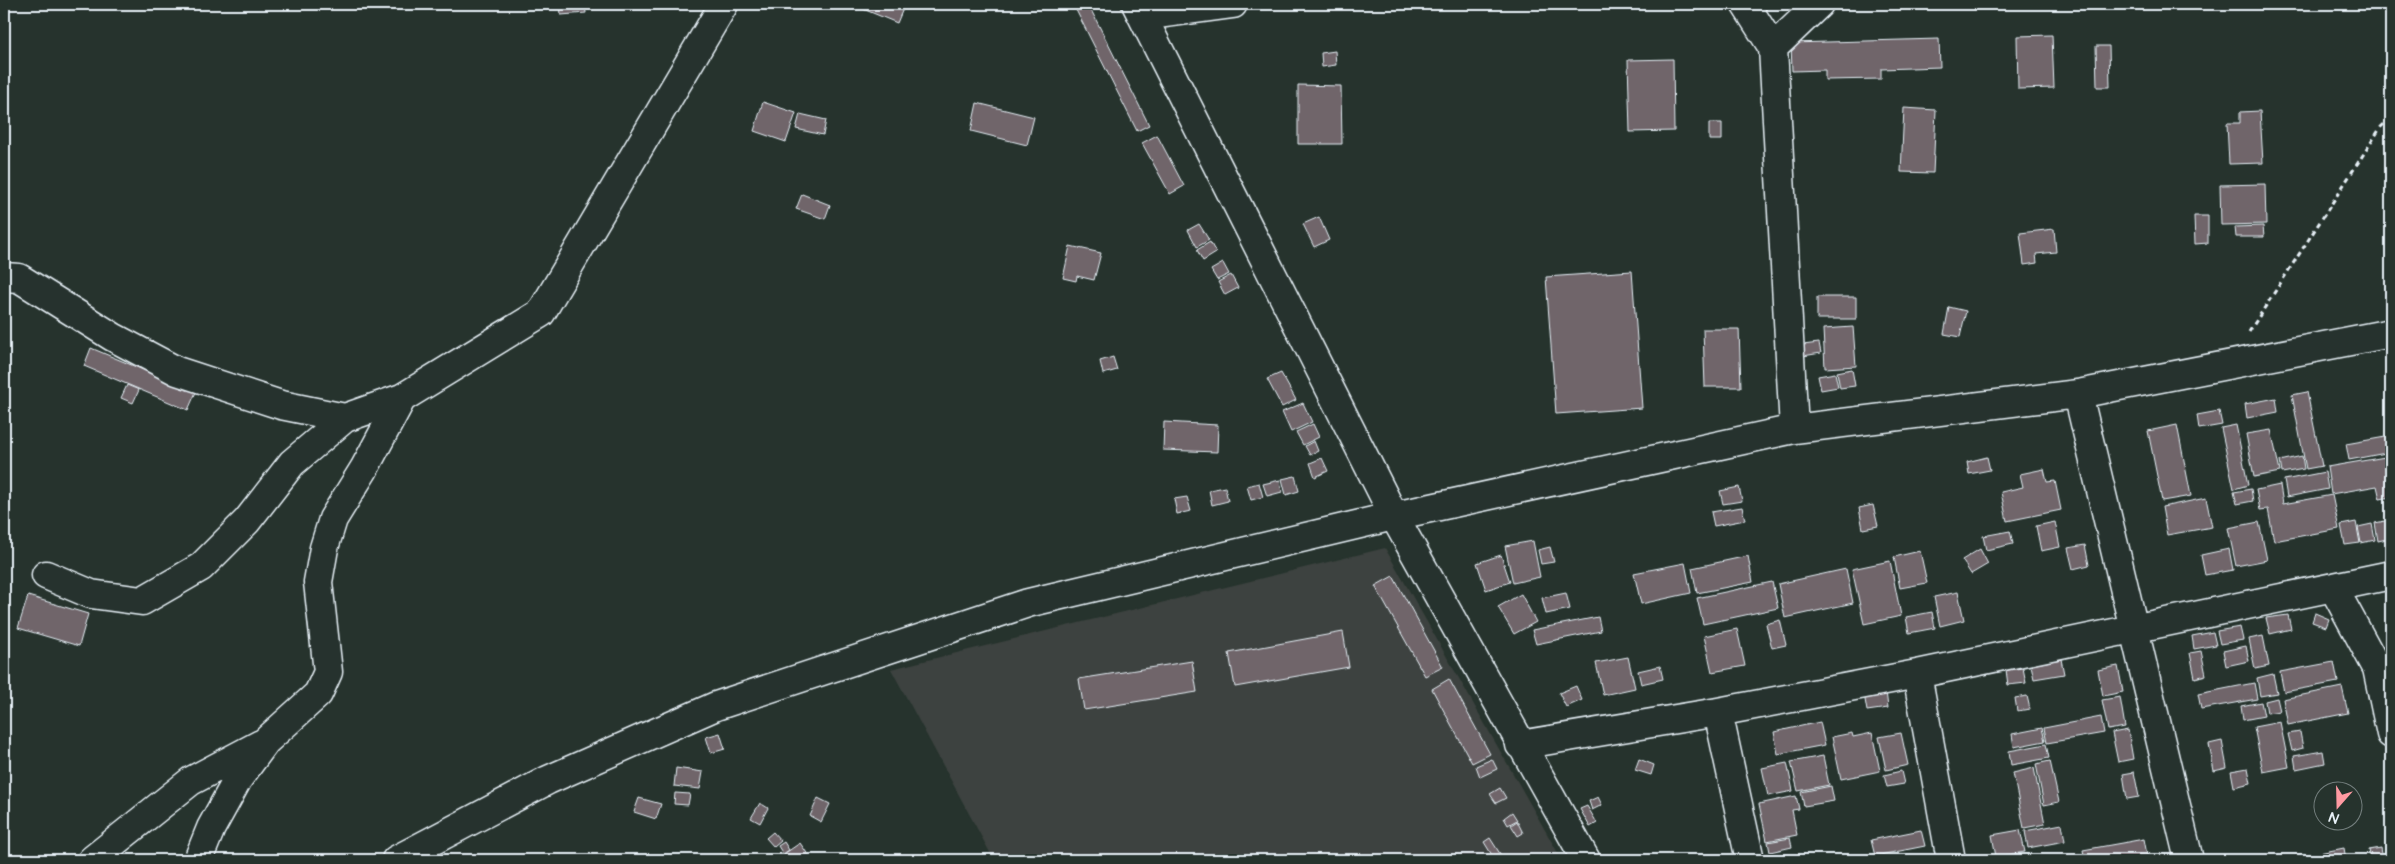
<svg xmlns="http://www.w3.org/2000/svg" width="2395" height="864" viewBox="0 0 2395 864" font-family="'Architects Daughter',sans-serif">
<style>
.built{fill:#3c423f}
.building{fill:#6f656a;stroke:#e8f1f8}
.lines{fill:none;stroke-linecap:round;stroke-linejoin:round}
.minor-casing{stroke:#e8f1f8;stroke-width:31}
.path{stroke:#e8f1f8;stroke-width:3;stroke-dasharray:5 4;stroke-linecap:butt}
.minor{stroke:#26332d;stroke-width:28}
</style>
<rect width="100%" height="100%" fill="#26332d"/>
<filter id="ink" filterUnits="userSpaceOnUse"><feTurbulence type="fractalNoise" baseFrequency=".02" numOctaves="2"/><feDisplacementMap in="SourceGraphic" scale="10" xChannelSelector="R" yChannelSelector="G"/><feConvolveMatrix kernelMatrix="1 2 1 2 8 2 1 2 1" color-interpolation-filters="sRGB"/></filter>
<g filter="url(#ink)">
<path class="built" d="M 1385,548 L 1562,860 L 994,860 L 891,669 Z"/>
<path class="building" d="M 560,4 L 585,4 L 586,13 L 561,15 Z
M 851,4 L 905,4 L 897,23 Z
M 1073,4 L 1088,4 L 1149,125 L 1137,131 Z
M 2052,35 L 2054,88 L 2018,89 L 2017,36 Z
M 1939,39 L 1940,67 L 1881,69 L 1881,79 L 1825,80 L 1825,70 L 1792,71 L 1791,43 Z
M 2096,46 L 2109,46 L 2110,87 L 2097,87 Z
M 1335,51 L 1336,65 L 1322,67 L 1321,53 Z
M 1673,59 L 1674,131 L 1630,132 L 1628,60 Z
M 1298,85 L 1341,86 L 1342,144 L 1298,144 Z
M 763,102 L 796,113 L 786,142 L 754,131 Z
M 977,103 L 1034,117 L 1027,145 L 971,131 Z
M 1904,108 L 1936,110 L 1933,173 L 1901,172 Z
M 2260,111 L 2263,163 L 2229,164 L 2227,123 L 2240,123 L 2240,112 Z
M 800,114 L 826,120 L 823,135 L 796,129 Z
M 1709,123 L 1722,123 L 1722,140 L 1709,140 Z
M 1157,135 L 1184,186 L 1170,194 L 1142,143 Z
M 2265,184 L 2266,224 L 2221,225 L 2220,185 Z
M 802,194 L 830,205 L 825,219 L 796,209 Z
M 2194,216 L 2208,216 L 2208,243 L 2195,244 Z
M 1319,217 L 1329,240 L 1314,247 L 1303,224 Z
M 1199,224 L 1209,240 L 1197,247 L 1188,230 Z
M 2263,226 L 2264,237 L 2236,237 L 2235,227 Z
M 2054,229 L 2056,252 L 2036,254 L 2037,263 L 2024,265 L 2020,233 Z
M 1210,242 L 1216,253 L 1203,261 L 1197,250 Z
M 1070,246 L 1101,253 L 1094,280 L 1077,276 L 1076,281 L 1063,278 Z
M 1223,263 L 1229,274 L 1217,280 L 1211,270 Z
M 1632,271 L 1642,408 L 1556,414 L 1546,277 Z
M 1231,275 L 1238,288 L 1225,295 L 1218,282 Z
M 1817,297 L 1856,297 L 1856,319 L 1817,319 Z
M 1949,307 L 1966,311 L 1960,337 L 1944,334 Z
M 1853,327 L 1856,366 L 1825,368 L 1823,329 Z
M 1703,329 L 1739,329 L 1741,387 L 1705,387 Z
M 1819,343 L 1821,353 L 1797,357 L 1795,346 Z
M 91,348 L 196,392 L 188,410 L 84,366 Z
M 1113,357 L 1117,370 L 1103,374 L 1100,361 Z
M 1852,369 L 1855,386 L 1840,388 L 1837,372 Z
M 1281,373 L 1296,400 L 1282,407 L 1267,379 Z
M 1835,373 L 1838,387 L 1821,390 L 1818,376 Z
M 127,385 L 139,390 L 133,403 L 121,398 Z
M 2307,392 L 2322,466 L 2306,469 L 2292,395 Z
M 2276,398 L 2278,412 L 2247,418 L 2245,404 Z
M 1303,403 L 1312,422 L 1291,432 L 1282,412 Z
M 2219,411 L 2222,425 L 2199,429 L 2197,415 Z
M 1164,422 L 1218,425 L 1217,452 L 1163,450 Z
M 1313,424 L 1319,437 L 1303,445 L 1296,432 Z
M 2177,425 L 2191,496 L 2162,501 L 2148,431 Z
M 2236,425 L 2248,485 L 2234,489 L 2221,428 Z
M 2271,430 L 2280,472 L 2254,477 L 2246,434 Z
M 2391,436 L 2391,452 L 2349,460 L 2346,444 Z
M 1314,441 L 1318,451 L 1310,455 L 1305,446 Z
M 2302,456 L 2304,469 L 2282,473 L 2280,461 Z
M 2391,456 L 2391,497 L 2380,499 L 2377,486 L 2331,494 L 2327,467 Z
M 1987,457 L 1990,470 L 1969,474 L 1967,462 Z
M 1322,458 L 1328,471 L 1315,477 L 1310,463 Z
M 2044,469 L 2047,482 L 2055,481 L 2061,510 L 2007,521 L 2001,492 L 2023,487 L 2020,474 Z
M 2325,472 L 2328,489 L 2287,497 L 2284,480 Z
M 1295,476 L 1299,491 L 1286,495 L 1282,479 Z
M 1280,480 L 1282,492 L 1267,496 L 1263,484 Z
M 1259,483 L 1263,497 L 1251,500 L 1247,486 Z
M 2280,485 L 2283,504 L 2332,495 L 2339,529 L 2274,541 L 2268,509 L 2260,510 L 2256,490 Z
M 1225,487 L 1228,501 L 1212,505 L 1209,490 Z
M 1739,487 L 1742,501 L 1723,504 L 1720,491 Z
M 2251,489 L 2253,501 L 2237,504 L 2234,492 Z
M 1187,497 L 1191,511 L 1177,514 L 1174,499 Z
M 2206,498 L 2212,527 L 2167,535 L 2162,507 Z
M 1873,505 L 1878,526 L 1863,529 L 1859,508 Z
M 1742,507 L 1745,520 L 1714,526 L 1711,512 Z
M 2390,520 L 2391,538 L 2378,541 L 2375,523 Z
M 2055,522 L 2060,547 L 2041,551 L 2036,526 Z
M 2259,522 L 2267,560 L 2236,566 L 2228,528 Z
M 2356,522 L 2360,543 L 2345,545 L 2341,525 Z
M 2372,524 L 2375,540 L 2361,543 L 2358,527 Z
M 2010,531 L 2013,544 L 1986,550 L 1983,536 Z
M 1533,541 L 1540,577 L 1513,583 L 1505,546 Z
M 2085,545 L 2089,565 L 2073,569 L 2068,548 Z
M 1550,547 L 1554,562 L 1541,564 L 1538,550 Z
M 1980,549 L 1988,564 L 1971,574 L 1962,560 Z
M 2229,549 L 2233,570 L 2205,575 L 2201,555 Z
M 1920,551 L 1927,583 L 1900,588 L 1894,557 Z
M 1501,555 L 1510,582 L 1486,590 L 1477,563 Z
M 1748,556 L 1753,582 L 1697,593 L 1692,568 Z
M 1890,561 L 1901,616 L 1864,624 L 1852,569 Z
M 1685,563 L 1691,593 L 1641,604 L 1634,573 Z
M 1846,569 L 1853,603 L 1785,618 L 1778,584 Z
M 1393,576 L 1443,667 L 1425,676 L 1375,586 Z
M 1772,582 L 1778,608 L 1703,624 L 1697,598 Z
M 1958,592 L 1964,620 L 1940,626 L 1934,597 Z
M 1566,593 L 1570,609 L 1546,614 L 1542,598 Z
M 1521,594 L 1536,622 L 1514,634 L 1498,607 Z
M 28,596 L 88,614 L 79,646 L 18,628 Z
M 1932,612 L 1935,628 L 1909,633 L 1906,617 Z
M 2315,613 L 2329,619 L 2326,627 L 2312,622 Z
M 2288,615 L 2291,629 L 2270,634 L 2266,618 Z
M 1598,617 L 1601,631 L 1536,644 L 1532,630 Z
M 1780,620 L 1786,645 L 1772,648 L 1766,624 Z
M 2240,627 L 2243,640 L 2220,644 L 2217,631 Z
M 1737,629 L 1745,666 L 1712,672 L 1704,636 Z
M 1343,632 L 1349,667 L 1235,687 L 1229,653 Z
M 2213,632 L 2216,645 L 2194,649 L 2192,636 Z
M 2263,636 L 2269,666 L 2255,669 L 2249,639 Z
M 2246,646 L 2249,661 L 2226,666 L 2223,651 Z
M 2201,651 L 2206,675 L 2195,678 L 2190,653 Z
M 1628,657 L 1635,688 L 1603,695 L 1596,663 Z
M 2061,659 L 2064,674 L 2034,679 L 2031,665 Z
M 1192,661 L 1197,692 L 1084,710 L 1079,679 Z
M 2334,662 L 2338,682 L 2284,692 L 2280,672 Z
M 1660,666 L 1663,679 L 1641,684 L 1638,671 Z
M 2118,666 L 2123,692 L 2103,696 L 2098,670 Z
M 2023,668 L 2026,683 L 2008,685 L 2006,670 Z
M 2273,674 L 2277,693 L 2260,696 L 2257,678 Z
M 1449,679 L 1490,754 L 1472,763 L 1432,689 Z
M 2254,683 L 2257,699 L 2201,709 L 2198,694 Z
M 1576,686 L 1582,700 L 1566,707 L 1559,693 Z
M 2342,687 L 2348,713 L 2288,725 L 2283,699 Z
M 1886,691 L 1888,708 L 1867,711 L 1864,694 Z
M 2027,696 L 2030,709 L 2017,711 L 2015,698 Z
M 2120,697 L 2125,727 L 2108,730 L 2102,700 Z
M 2277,698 L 2280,711 L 2267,713 L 2265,701 Z
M 2261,702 L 2264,716 L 2243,720 L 2241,706 Z
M 2101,717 L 2104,733 L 2047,743 L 2044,728 Z
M 1820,722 L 1825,745 L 1778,754 L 1774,732 Z
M 2280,722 L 2289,767 L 2263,772 L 2254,727 Z
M 2042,728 L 2045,741 L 2014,747 L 2012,734 Z
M 2128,730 L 2133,759 L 2118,762 L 2112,733 Z
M 2300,732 L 2303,748 L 2292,751 L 2288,734 Z
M 720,733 L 725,749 L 711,753 L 706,737 Z
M 1852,733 L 1853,737 L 1872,733 L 1880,771 L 1841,779 L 1832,737 Z
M 1901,733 L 1908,765 L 1886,770 L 1879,737 Z
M 2222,741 L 2227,768 L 2214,771 L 2209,744 Z
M 2046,744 L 2049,758 L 2011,765 L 2009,751 Z
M 2323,751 L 2325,763 L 2296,769 L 2294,756 Z
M 1823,756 L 1829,785 L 1798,791 L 1791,762 Z
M 1492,759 L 1497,769 L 1480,777 L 1476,766 Z
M 1639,759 L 1654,765 L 1651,775 L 1635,770 Z
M 2050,761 L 2059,802 L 2044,805 L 2036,764 Z
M 1787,763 L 1793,791 L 1768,796 L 1762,768 Z
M 676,768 L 703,772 L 700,789 L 674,786 Z
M 2034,768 L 2045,824 L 2024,828 L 2013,773 Z
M 2248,768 L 2251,783 L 2234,787 L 2231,771 Z
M 1901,771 L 1904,784 L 1887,787 L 1884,775 Z
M 2134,772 L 2139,797 L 2127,799 L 2123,774 Z
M 1831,786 L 1834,801 L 1804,806 L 1801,792 Z
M 1500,788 L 1506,798 L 1496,803 L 1490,794 Z
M 675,793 L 690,794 L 688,805 L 674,804 Z
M 1796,796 L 1799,809 L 1792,810 L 1797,835 L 1767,841 L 1759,804 Z
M 1598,797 L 1602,805 L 1592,810 L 1589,801 Z
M 639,798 L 661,804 L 656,819 L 634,812 Z
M 818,798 L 830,804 L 821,822 L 810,816 Z
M 760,803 L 768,808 L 760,823 L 751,818 Z
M 1587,806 L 1597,823 L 1590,827 L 1580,809 Z
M 1512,812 L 1517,820 L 1508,825 L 1504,818 Z
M 1517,821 L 1523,833 L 1518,836 L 1511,825 Z
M 2062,824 L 2065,841 L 2028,848 L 2025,831 Z
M 1921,830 L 1925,846 L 1875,856 L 1871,840 Z
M 2020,830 L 2025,852 L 1996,857 L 1992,835 Z
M 773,832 L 781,841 L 774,847 L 766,838 Z
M 1490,838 L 1504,860 L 1495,860 L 1484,842 Z
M 1790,838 L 1792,847 L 1770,852 L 1768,842 Z
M 2144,839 L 2148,860 L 2085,860 L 2083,850 Z
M 784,842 L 789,850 L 783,854 L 778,846 Z
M 800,843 L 811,859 L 788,860 L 784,854 Z
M 2344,848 L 2346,860 L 2310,860 L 2309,855 Z
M 2381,848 L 2383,860 L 2371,860 L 2369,850 Z
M 2304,854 L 2305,860 L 2275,860 Z"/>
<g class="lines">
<g class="minor-casing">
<path id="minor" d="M 1136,4 L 1394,516 L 1586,860
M 1745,4 L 1773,48 L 1794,429
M 1144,16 L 1233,4
M 1773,48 L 1819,4
M 4,277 L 19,278 L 113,337 L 177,371 L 281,405 L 345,418 L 402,398
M 2078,394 L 2189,860
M 46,575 L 91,594 L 142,601 L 201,567 L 247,521 L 292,463 L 345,418
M 2333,587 L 2377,668 L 2391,734
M 1917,674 L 1951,860
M 1718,712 L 1750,860
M 1520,745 L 1718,712 L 1917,674 L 2391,575
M 92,860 L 191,781 L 261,744
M 198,860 L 211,828 L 238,779 L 266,741 L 318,694 L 328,672 L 318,582 L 324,548 L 333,519 L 364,469 L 402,398 L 541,313 L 724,4
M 396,860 L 548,780 L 716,706 L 1028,603 L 1394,516 L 1794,429 L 2078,394 L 2391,333"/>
</g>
<path class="path" d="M 2249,332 L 2381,127 L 2391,118"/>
<use href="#minor" class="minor"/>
</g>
</g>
<rect width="2395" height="864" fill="none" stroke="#26332d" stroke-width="20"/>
<rect x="10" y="10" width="2375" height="844" fill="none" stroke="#e8f1f8" stroke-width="2" filter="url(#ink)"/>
<g transform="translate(2338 806) rotate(200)"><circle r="24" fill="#26332d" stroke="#747f7e"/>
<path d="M0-4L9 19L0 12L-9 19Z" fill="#ff9aa2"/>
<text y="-8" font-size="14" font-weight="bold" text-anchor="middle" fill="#e8f1f8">N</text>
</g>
</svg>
